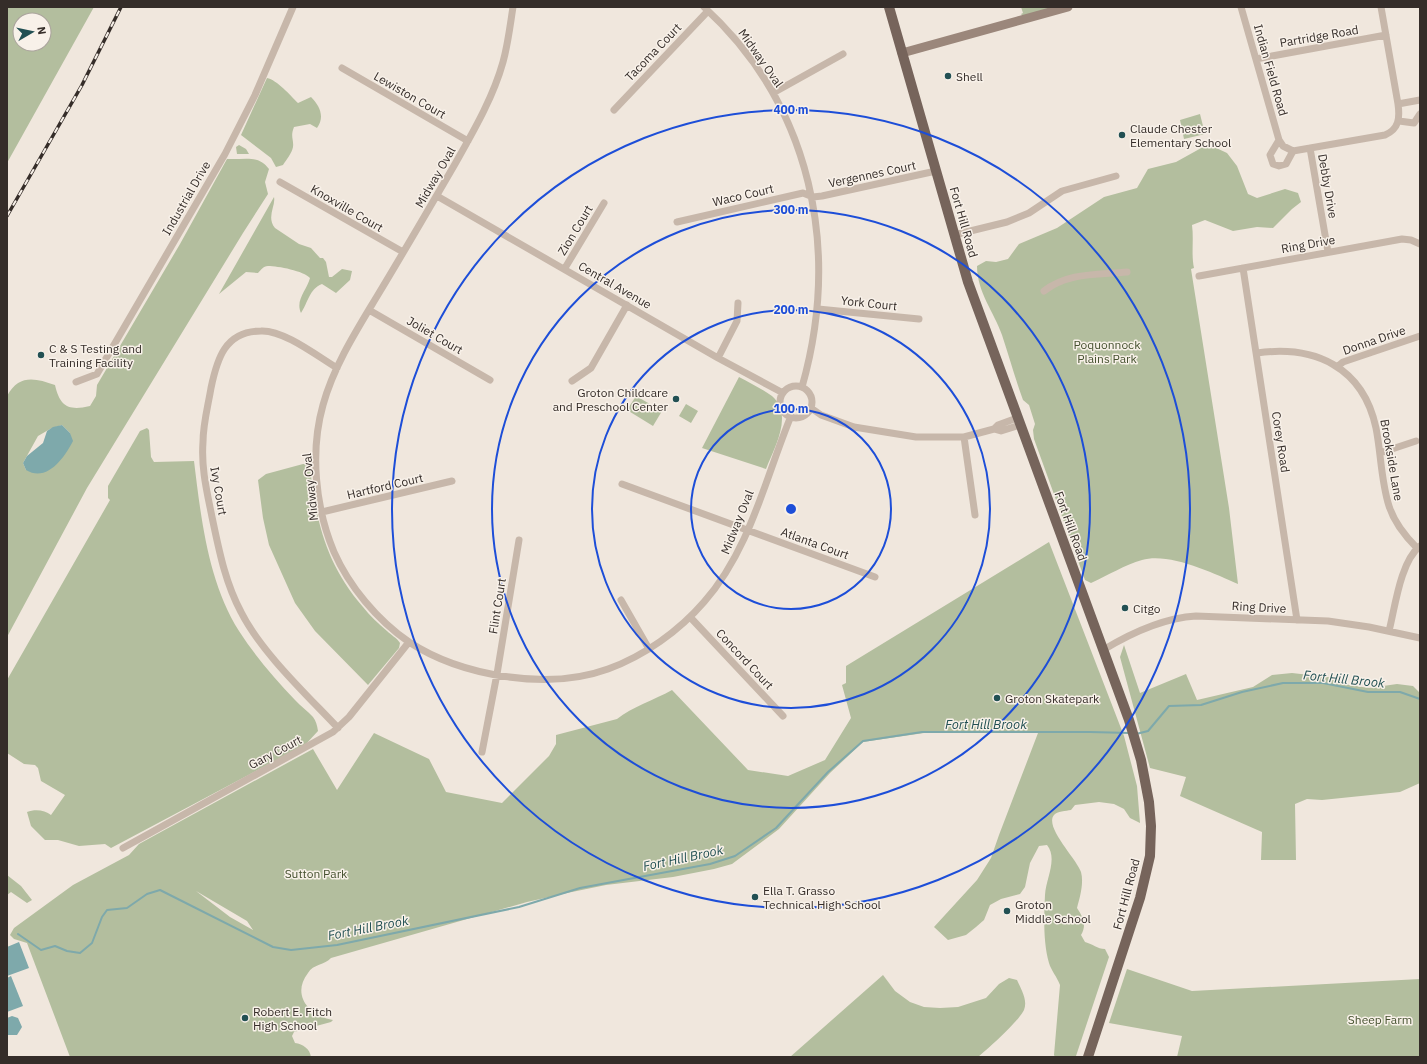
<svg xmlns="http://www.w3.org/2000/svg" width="1427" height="1064" viewBox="0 0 1427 1064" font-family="'IBM Plex Sans',sans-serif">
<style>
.green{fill:#b3be9e;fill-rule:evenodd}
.water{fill:#7ea9ab}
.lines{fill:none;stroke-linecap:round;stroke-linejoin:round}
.stream{stroke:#7ea9ab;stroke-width:2}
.street{stroke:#c7b7aa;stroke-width:7}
.secondary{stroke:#9b877b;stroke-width:9}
.primary{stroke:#76645b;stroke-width:10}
.rail-casing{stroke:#352d29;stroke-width:3.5}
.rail{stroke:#f8f1e9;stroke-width:2;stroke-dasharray:6;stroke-linecap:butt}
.ring{fill:none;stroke:#1d4ed8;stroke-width:2}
.poi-dot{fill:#225053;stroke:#f8f1e9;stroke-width:1.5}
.labels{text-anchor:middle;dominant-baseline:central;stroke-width:3;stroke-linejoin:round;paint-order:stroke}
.street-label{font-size:12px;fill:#352d29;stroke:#f8f1e9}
.poi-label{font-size:12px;fill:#352d29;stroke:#f8f1e9;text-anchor:start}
.park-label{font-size:12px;fill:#45512f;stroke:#f8f1e9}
.water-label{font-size:13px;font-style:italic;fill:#225053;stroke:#f8f1e9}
.centre{fill:#1d4ed8;stroke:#f8f1e9;stroke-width:2}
.ring-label{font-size:12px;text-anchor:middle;font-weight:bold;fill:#1d4ed8;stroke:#f8f1e9;stroke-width:3;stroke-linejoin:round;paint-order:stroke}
</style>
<rect width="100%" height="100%" fill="#f0e7dd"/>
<path class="green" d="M 7,7 L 94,7 L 7,163 ZM 20,20 L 44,20 L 44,44 L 20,44 Z
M 1021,7 L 1068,7 L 1025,19 L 1021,14 L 1023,13 Z
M 267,78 C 277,80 290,95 298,103 L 311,97 C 320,106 325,117 317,128 L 310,124 L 294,127 C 290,137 294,139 293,147 C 292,153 286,160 283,165 L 276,167 L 271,158 L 241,135 Z
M 1200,114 L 1205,134 L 1184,139 L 1180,120 Z
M 239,145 L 246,149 L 249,154 L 237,154 L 236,147 Z
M 1212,146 L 1227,153 L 1237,166 L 1248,194 L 1257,198 L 1285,189 L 1298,193 L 1301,202 L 1292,209 L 1273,228 L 1257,227 L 1233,231 L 1205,220 L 1192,225 C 1194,240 1191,254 1194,268 L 1191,269 L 1229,508 L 1238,584 C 1213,573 1169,552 1142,560 C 1125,565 1108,575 1091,583 L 1085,580 L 1034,439 L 1033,430 L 1035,424 L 1029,405 L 1023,400 C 1015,378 1009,356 1002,335 C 994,312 977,292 977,266 L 986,261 L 996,262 L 1008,259 L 1019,244 L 1057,228 L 1104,197 L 1137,188 L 1148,169 L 1176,162 L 1203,147 Z
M 227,159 C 244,160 258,154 269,169 L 265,182 L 268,194 L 243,233 L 87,488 L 7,637 L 7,396 C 19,374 35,378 55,385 C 60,407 69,411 90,406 L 96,396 L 97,385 L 180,244 ZM 62,425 L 70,433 C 72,460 47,462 26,470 L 23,463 L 38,436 L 50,429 Z
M 274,197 C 276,206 266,217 275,228 L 299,244 L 311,248 L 320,258 L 323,258 L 326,262 L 329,277 L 332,277 L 342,269 L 352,271 L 350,280 L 336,293 L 322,284 C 309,289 308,303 301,313 C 295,300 307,290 310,278 C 304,271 278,266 268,266 C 263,266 261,270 258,273 L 246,272 L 219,294 Z
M 739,377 C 750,383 762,389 772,396 C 794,415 774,448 766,469 L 702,448 Z
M 636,396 L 662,411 L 653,426 L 627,410 Z
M 686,404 L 698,411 L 691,423 L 679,416 Z
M 147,428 L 149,430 L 151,457 L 154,462 L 194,461 C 201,518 208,582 239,631 C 255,656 275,679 295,700 C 300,706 308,711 313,717 C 316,721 317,725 318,731 L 305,745 L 111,848 L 105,844 L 79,846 L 58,840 L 45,840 L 31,826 L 27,812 C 35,809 45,810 51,815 L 65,795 L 41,781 L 38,768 L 35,765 L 24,764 L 7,753 L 7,680 L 110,500 L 108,498 L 108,486 L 140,431 Z
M 303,464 L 308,464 L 310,467 C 316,522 326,564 363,607 C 370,616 378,623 387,631 C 391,635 397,638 400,643 L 399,648 L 368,685 L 315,631 L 295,603 L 269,545 L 263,518 L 258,480 L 266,474 Z
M 1049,542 L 1124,736 L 1137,786 L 1140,823 L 1130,818 L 1124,809 L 1114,804 L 1099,802 L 1075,805 L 1071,810 C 1066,811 1057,811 1054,815 C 1044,827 1077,859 1081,872 C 1084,883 1080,897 1077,908 C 1083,917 1087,925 1081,935 L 1085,942 C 1093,944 1097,949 1105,949 L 1109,957 L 1076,1056 L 1055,1057 L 1054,1055 L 1060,985 C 1057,977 1051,970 1049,963 C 1043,942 1044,916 1045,895 C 1046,878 1058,859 1047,845 L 1039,846 L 1030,863 L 1025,887 L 1020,894 L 1001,899 L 990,905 L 984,920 L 976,927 L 966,935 L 948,940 L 934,927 L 977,880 L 991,858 L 999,835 L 1038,733 L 924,733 L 863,742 L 830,773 L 779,829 L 732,864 L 714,869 L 673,877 L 606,885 L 567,893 L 527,902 L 331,958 C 325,965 313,964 308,973 C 291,995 309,1016 333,1020 L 331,1022 L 294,1032 L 292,1036 L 295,1043 C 303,1044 310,1049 311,1057 L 70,1057 L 27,943 L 14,939 L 10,935 L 14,928 L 73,885 L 129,855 L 139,844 L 159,833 L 313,749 L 337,790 L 374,733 L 429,759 L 446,792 L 502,803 L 549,756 L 556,744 L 556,735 L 617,719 C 632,707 654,700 672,690 L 748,770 L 788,776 L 825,760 L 851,718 L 842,685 L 846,683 L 846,666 ZM 196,891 L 247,921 L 253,930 L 230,917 Z
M 1124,645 L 1140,693 L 1186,674 L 1197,700 L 1253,687 L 1272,675 L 1292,673 L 1336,678 L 1349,685 L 1369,688 L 1397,684 L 1413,686 L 1420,693 L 1420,783 L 1400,792 L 1322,800 L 1307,799 L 1295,804 L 1296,860 L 1261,860 L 1262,832 L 1180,796 L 1186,777 L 1150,768 L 1120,657 Z
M 7,875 L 21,886 L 32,900 L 27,903 L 11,892 L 7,895 Z
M 1127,969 L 1192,991 L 1420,979 L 1420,1057 L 1177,1057 L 1182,1036 L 1109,1023 Z
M 883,975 L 895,991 L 910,1002 L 924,1007 L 940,1008 L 958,1007 L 986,998 L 999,984 L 1009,978 L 1017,980 C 1021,989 1028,1000 1024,1010 C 1018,1022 989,1048 978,1057 L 790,1057 Z"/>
<path class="water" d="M 62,425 L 70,433 L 73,441 C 65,457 47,483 26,470 L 23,463 L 27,456 L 43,443 L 47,431 L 53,427 Z
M 19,942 L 29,968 L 7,976 L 7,947 Z
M 11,976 L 23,1006 L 7,1012 L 7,978 Z
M 12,1016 L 18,1018 L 22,1027 L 17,1035 L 7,1035 L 7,1018 Z"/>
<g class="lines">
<path class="stream" d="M 1136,734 L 1148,731 L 1169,706 L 1201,705 L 1242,692 L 1283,683 L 1323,683 L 1368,692 L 1400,692 L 1420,699
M 18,934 L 41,950 L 55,946 L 67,951 L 80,953 L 92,943 L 102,917 L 107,910 L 127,908 L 147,894 L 160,890 L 273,947 L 291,950 L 337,945 L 519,907 L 580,888 L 710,864 L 735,856 L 776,828 L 828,772 L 863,741 L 922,732 L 1090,732 L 1130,733"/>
<path class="street" d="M 513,7 C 510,26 508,44 503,62 C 493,98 473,132 455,164 C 430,207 405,250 379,293 C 358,328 334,365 323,405 C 310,451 315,507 334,552 C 349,586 377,620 409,642 C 461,676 548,691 608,669 C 644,656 679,631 704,602 C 750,550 765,479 791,416
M 704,7 C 812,106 841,249 802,387
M 1241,7 L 1279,140 L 1283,146 L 1293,151 L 1385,135 C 1399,129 1400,118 1398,104 L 1381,7
M 1256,59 L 1386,35
M 342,68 L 468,141
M 773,93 L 843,54
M 1398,104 L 1420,100
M 614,110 L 708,11
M 1399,121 L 1414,123 L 1420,114
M 1279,140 L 1270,155 L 1273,164 L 1279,166 L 1286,164 L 1293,151
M 1310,148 L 1328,252
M 280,182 L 403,252
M 437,196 L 718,358 L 783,393
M 677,222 L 803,193 L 813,197 L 822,196 L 936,171
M 954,235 L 1007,222 L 1029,213 L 1062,191 L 1116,176
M 565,268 L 604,203
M 1243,268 L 1297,620
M 1199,276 L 1402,239 L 1411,240 L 1420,244
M 1044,291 C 1068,272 1098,275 1127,272
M 818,309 L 919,319
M 369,310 L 490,380
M 1257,353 C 1315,345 1363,367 1376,428 C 1381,453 1381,481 1389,506 C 1394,522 1405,536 1417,548
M 718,358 L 737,321 L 738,303
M 1337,367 L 1343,362 L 1420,336
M 337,368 C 317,356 284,330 261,331 C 225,331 217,359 211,388 C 208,406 203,424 203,442 C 201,468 207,492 212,517 C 219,550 225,582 241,612 C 261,652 307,695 338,728
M 572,381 L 591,368 L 627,305
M 76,382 L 97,374 L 225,154 L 255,95 L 293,7
M780 402a16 16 0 1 1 32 0a16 16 0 1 1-32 0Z
M 811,408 L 821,415 L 854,427 L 916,437 L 964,437 L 994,429 L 1001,431 L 1020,425
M 994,429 L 998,425 L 1017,418
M 964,437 L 975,515
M 1380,453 L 1416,441
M 622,484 L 875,577
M 322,512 L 452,481
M 621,600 L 649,649
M 690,617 L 783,716
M 1389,631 C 1395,608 1400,562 1420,546
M 1103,650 C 1131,633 1163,618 1196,616 L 1328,621 L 1369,627 L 1420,638
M 482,752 L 497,674 L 519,540
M 123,848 L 333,732 L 349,717 L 409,642"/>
<path class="secondary" d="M 902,53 L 1068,7"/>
<path class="primary" d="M 889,7 L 968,282 L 1129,720 L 1141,760 L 1149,802 L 1151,826 L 1150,856 L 1140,898 L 1088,1057"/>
<g class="rail-casing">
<path id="rail" d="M 7,216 L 82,85 L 121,7"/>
</g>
<use href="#rail" class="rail"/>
</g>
<g class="ring">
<circle cx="791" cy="509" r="100"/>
<circle cx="791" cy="509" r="199"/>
<circle cx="791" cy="509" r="299"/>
<circle cx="791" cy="509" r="399"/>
</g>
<g class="poi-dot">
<circle cx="948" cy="76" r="4"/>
<circle cx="1122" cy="135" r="4"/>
<circle cx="41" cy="355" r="4"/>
<circle cx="676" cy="399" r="4"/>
<circle cx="1125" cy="608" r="4"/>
<circle cx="997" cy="698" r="4"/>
<circle cx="755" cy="897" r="4"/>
<circle cx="1007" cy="911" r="4"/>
<circle cx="245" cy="1018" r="4"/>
</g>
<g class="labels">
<g class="street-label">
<text transform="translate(1319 36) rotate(-10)">Partridge Road</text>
<text transform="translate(653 52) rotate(-46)">Tacoma Court</text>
<text transform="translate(761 58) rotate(55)">Midway Oval</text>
<text transform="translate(1271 70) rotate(74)">Indian Field Road</text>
<text transform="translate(410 95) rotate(30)">Lewiston Court</text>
<text transform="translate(872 174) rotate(-12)">Vergennes Court</text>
<text transform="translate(435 177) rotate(-60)">Midway Oval</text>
<text transform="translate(1328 186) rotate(80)">Debby Drive</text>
<text transform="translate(743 195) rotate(-13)">Waco Court</text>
<text transform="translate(186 198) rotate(-60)">Industrial Drive</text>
<text transform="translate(347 208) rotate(30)">Knoxville Court</text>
<text transform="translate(964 222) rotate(74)">Fort Hill Road</text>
<text transform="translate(575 230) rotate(-59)">Zion Court</text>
<text transform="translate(1308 244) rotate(-10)">Ring Drive</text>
<text transform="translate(615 285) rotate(30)">Central Avenue</text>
<text transform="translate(869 303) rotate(6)">York Court</text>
<text transform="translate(435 335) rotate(30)">Joliet Court</text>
<text transform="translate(1374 340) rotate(-19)">Donna Drive</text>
<text transform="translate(1281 442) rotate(81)">Corey Road</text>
<text transform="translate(1392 460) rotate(80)">Brookside Lane</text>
<text transform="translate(385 486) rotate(-13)">Hartford Court</text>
<text transform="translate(310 487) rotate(-96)">Midway Oval</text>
<text transform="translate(219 491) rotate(80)">Ivy Court</text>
<text transform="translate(737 522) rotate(-68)">Midway Oval</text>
<text transform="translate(1071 526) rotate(70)">Fort Hill Road</text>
<text transform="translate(815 543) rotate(20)">Atlanta Court</text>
<text transform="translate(497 606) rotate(-81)">Flint Court</text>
<text transform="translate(1259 607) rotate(3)">Ring Drive</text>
<text transform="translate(745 659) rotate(47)">Concord Court</text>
<text transform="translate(275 752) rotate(-28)">Gary Court</text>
<text transform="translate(1126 894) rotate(-75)">Fort Hill Road</text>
</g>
<g class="poi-label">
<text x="956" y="76">Shell</text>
<text x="1130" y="128">Claude Chester<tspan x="1130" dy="14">Elementary School</tspan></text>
<text x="49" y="348">C &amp; S Testing and<tspan x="49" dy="14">Training Facility</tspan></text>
<text x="668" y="392" text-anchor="end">Groton Childcare<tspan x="668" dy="14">and Preschool Center</tspan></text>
<text x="1133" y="608">Citgo</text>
<text x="1005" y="698">Groton Skatepark</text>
<text x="763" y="890">Ella T. Grasso<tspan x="763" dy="14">Technical High School</tspan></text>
<text x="1015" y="904">Groton<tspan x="1015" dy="14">Middle School</tspan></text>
<text x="253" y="1011">Robert E. Fitch<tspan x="253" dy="14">High School</tspan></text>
</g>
<g class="park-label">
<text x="1107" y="344">Poquonnock<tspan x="1107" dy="14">Plains Park</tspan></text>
<text x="316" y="873">Sutton Park</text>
<text x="1380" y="1019">Sheep Farm</text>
</g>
<g class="water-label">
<text transform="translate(1344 679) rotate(6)">Fort Hill Brook</text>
<text x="986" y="724">Fort Hill Brook</text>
<text transform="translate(683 858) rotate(-12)">Fort Hill Brook</text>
<text transform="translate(368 928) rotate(-11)">Fort Hill Brook</text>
</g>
</g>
<circle cx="791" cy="509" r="6" class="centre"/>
<g class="ring-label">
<text x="791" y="114">400 m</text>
<text x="791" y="214">300 m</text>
<text x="791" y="314">200 m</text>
<text x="791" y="413">100 m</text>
</g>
<rect width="1427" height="1064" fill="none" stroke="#352d29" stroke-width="16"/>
<g transform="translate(32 32) rotate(81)"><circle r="19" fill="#f8f1e9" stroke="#aaa39c"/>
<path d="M0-3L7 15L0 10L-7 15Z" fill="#225053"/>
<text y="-6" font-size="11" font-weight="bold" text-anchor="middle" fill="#352d29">N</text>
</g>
</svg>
